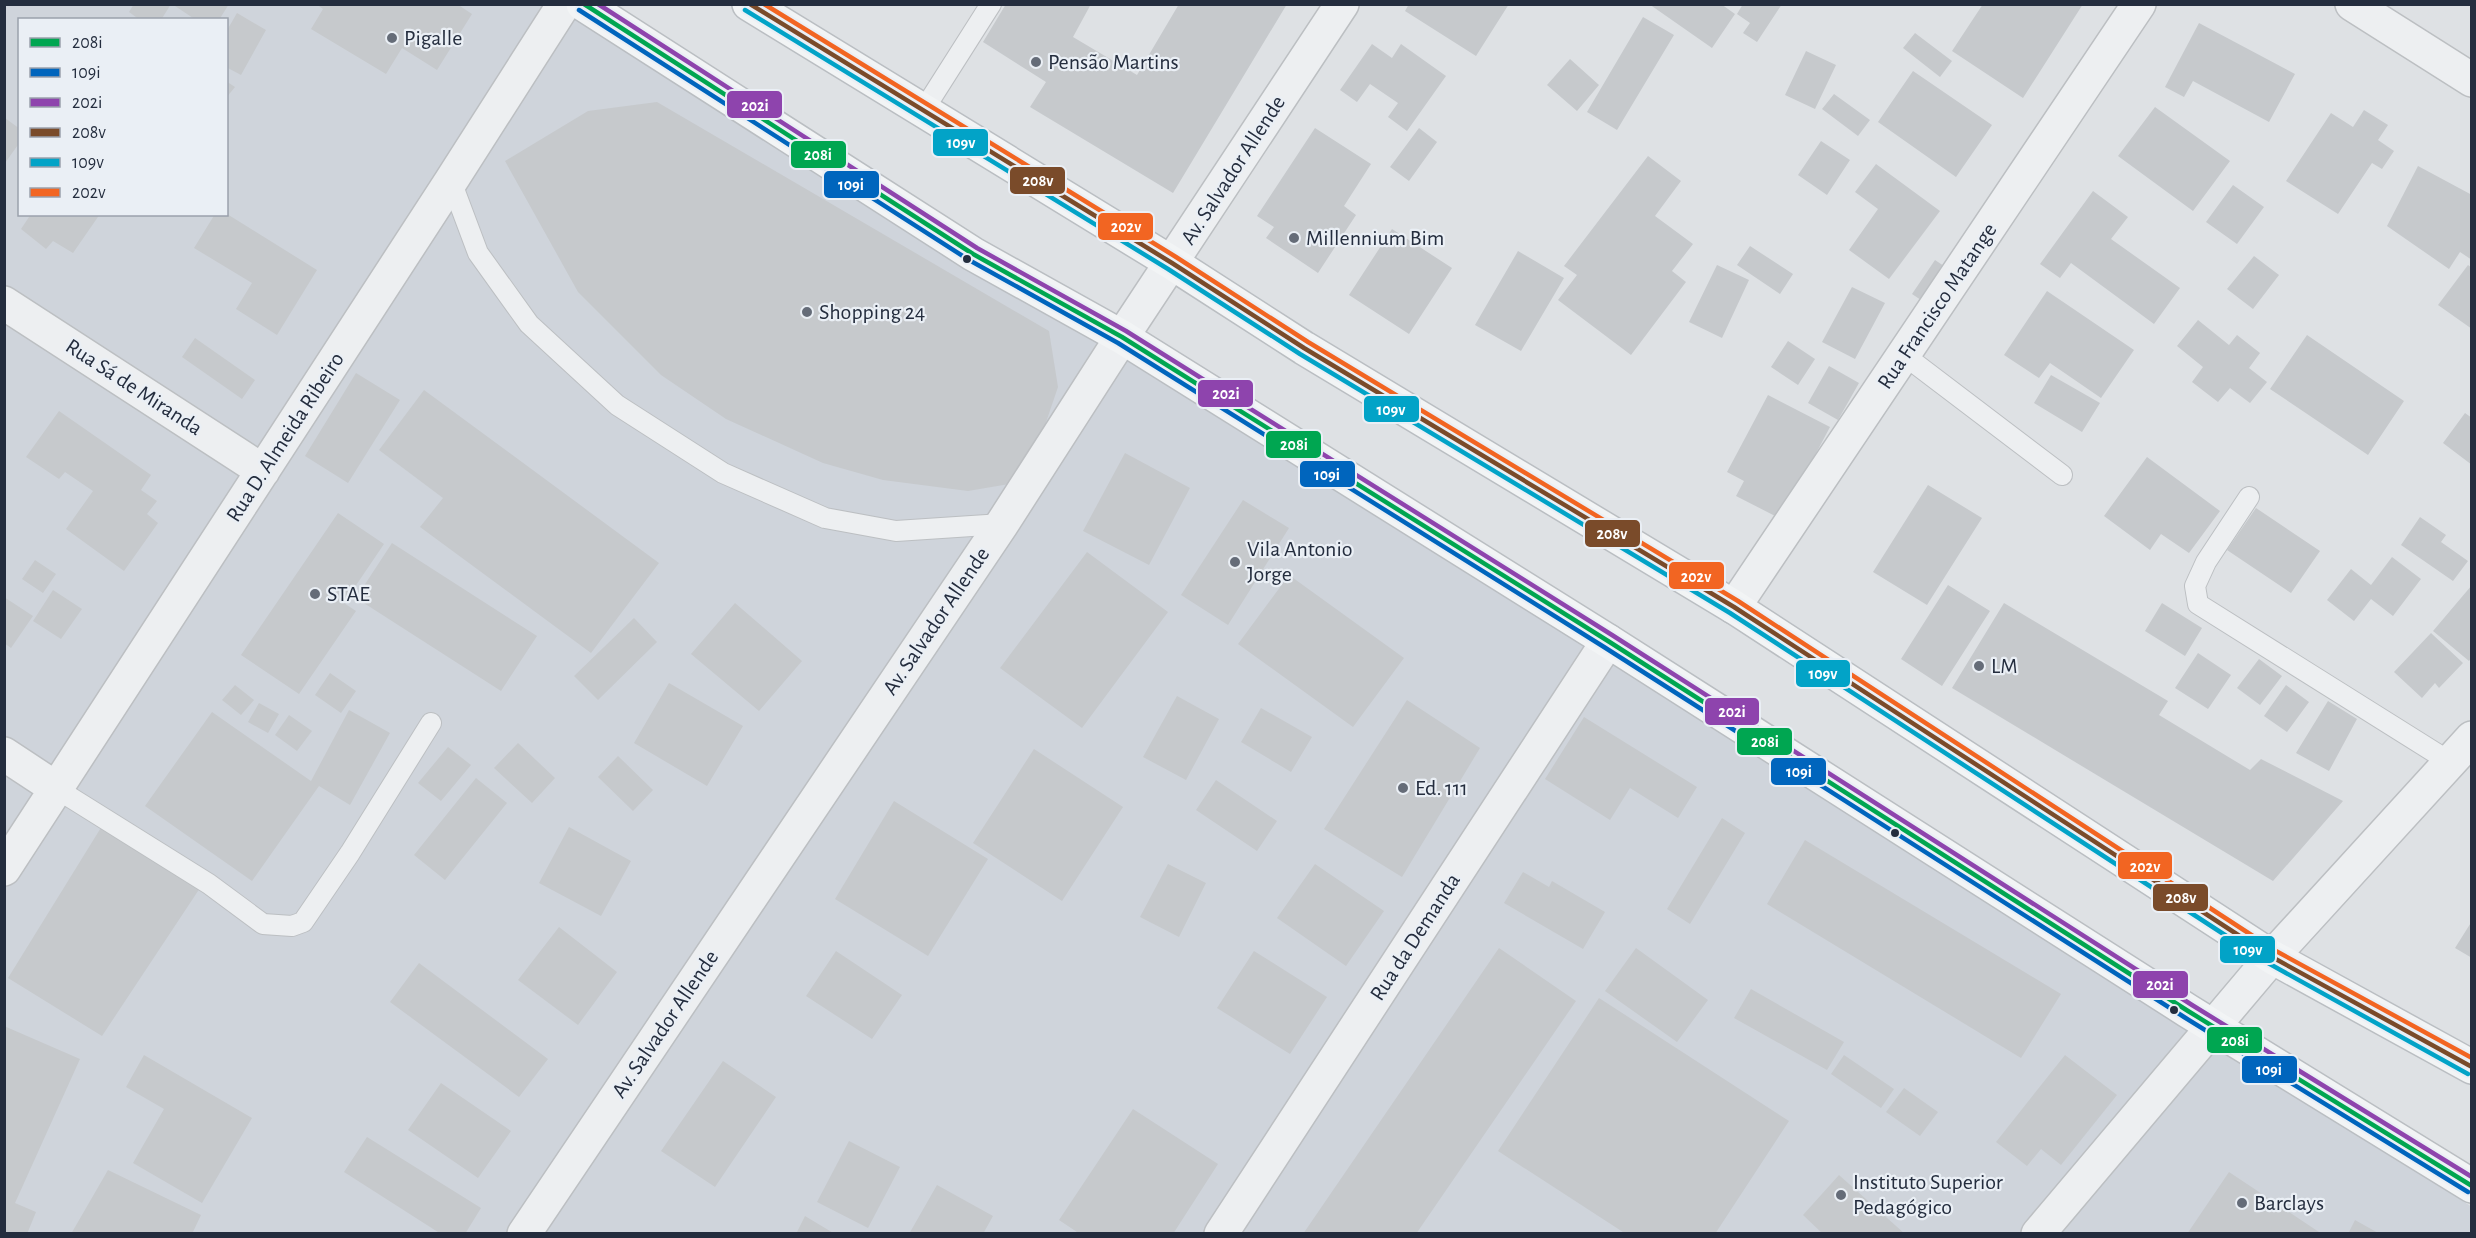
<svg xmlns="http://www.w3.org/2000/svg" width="2476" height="1238" viewBox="0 0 2476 1238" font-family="'Alegreya Sans',sans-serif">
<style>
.built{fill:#cfd4db;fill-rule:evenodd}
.building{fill:#c6c9cc}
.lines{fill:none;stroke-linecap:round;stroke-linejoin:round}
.service-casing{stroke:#bcbfc2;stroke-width:22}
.minor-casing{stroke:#bcbfc2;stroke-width:36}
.tertiary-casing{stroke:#bcbfc2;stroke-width:36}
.primary-casing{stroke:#babec2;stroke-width:36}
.service{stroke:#edeff1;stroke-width:20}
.minor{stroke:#edeff1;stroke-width:33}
.tertiary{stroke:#edeff1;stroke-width:33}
.primary{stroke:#f2f4f5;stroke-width:33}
.bus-1-casing{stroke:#eaeff5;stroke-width:9}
.bus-2-casing{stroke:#eaeff5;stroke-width:9}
.bus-3-casing{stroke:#eaeff5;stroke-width:9}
.bus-4-casing{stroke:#eaeff5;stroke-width:9}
.bus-5-casing{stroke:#eaeff5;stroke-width:9}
.bus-6-casing{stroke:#eaeff5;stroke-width:9}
.bus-1{stroke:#00a651;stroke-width:4.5}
.bus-2{stroke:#0065bd;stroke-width:4.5}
.bus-3{stroke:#8e44ad;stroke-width:4.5}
.bus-4{stroke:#7a4b2a;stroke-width:4.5}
.bus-5{stroke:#02a3c7;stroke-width:4.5}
.bus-6{stroke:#f26522;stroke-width:4.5}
.poi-dot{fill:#656c78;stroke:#eaeff5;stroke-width:2}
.bus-dot{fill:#242d3e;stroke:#eaeff5;stroke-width:2}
.labels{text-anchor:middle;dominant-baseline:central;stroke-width:4.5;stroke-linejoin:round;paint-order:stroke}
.poi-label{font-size:22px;fill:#242d3e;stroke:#eaeff5;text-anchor:start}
.street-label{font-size:22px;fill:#242d3e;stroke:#eaeff5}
.line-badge{stroke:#eaeff5;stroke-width:2}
.badge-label{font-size:16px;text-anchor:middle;font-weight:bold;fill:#fff}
</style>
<rect width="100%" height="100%" fill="#dee1e4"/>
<path class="built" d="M 5,4 L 595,5 L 2472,1207 L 2471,1234 L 5,1234 ZM 20,20 L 226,20 L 226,214 L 20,214 Z"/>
<path class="building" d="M 134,4 L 171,4 L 161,20 L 140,20 L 129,12 Z
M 172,4 L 229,4 L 219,20 L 196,20 Z
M 316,4 L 457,4 L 472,14 L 437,70 L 402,48 L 386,74 L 311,29 L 323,9 Z
M 1006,4 L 1091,4 L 1073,37 L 1137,75 L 1179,4 L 1287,4 L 1173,193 L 1030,107 L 1046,82 L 983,42 Z
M 1409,4 L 1509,4 L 1476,56 L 1405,11 Z
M 1649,4 L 1721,4 L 1735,14 L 1712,48 Z
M 1743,4 L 1782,4 L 1757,42 L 1743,33 L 1750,23 L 1737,14 Z
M 1983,4 L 2083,4 L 2023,98 L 1952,51 Z
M 237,13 L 266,30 L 241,75 L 226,67 L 226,32 Z
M 1643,17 L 1674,35 L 1617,130 L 1587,112 Z
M 2199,23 L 2295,74 L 2269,122 L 2193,81 L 2184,97 L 2165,87 Z
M 1915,33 L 1952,61 L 1940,77 L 1903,48 Z
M 1372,44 L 1392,58 L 1401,44 L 1446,76 L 1407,131 L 1388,117 L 1398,103 L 1370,84 L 1357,102 L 1340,90 Z
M 1806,51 L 1836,65 L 1815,109 L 1785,95 Z
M 1570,59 L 1599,85 L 1577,111 L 1547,85 Z
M 1913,71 L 1992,125 L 1956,177 L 1878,122 Z
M 226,81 L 235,87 L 226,98 Z
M 1834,94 L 1870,120 L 1858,136 L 1822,109 Z
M 657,102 L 1049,331 L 1058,387 L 1026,481 L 968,491 L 883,480 L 823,463 L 726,419 L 661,375 L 578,292 L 505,161 L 588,111 Z
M 2155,107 L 2230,161 L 2193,211 L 2118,156 Z
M 2364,110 L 2388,125 L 2378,140 L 2394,151 L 2382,169 L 2372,163 L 2338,214 L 2286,181 L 2331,113 L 2353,127 Z
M 5,118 L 20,129 L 20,142 L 5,163 Z
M 1315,128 L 1371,164 L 1344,206 L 1356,215 L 1318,273 L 1266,238 L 1274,227 L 1257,216 Z
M 1419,128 L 1437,142 L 1409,181 L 1390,167 Z
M 1821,141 L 1850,160 L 1827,195 L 1798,175 Z
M 1648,156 L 1681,181 L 1655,216 L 1693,244 L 1672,271 L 1686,282 L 1631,355 L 1558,300 L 1577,275 L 1564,266 Z
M 1876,164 L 1940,211 L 1889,279 L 1849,250 L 1878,209 L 1855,192 Z
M 2418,166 L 2472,195 L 2472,260 L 2460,252 L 2449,269 L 2387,226 Z
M 2233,185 L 2264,207 L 2237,244 L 2206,222 Z
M 2093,191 L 2128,217 L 2111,239 L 2180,288 L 2154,324 L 2071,263 L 2060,278 L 2040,264 Z
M 31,214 L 100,214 L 73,253 L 53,241 L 46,249 L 21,229 Z
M 215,214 L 227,214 L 317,270 L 277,335 L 236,309 L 252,283 L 194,248 Z
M 1392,229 L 1452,268 L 1409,334 L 1349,295 Z
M 1750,246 L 1793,274 L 1780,294 L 1737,265 Z
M 1518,251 L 1564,278 L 1521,351 L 1475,325 Z
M 2254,256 L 2279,275 L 2253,309 L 2227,289 Z
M 1935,260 L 1950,270 L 1927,304 L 1912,294 Z
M 1717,265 L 1749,280 L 1722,338 L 1689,322 Z
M 2468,265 L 2472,268 L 2472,329 L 2438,305 Z
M 1852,287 L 1885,303 L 1855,359 L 1822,342 Z
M 2047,291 L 2134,350 L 2101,398 L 2050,363 L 2039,378 L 2004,355 Z
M 2198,320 L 2229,345 L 2237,335 L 2260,353 L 2249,368 L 2267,382 L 2250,403 L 2230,388 L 2218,402 L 2192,382 L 2203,367 L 2177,346 Z
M 2307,335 L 2404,401 L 2368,455 L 2270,389 Z
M 195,338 L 255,380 L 242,399 L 182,357 Z
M 1788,341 L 1815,359 L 1798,385 L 1771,367 Z
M 1829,366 L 1859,383 L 1838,420 L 1808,403 Z
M 356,373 L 400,400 L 348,483 L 305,456 Z
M 2051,375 L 2100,403 L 2082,432 L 2034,403 Z
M 424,390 L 659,563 L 591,653 L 420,527 L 443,498 L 379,450 Z
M 1768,395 L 1830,427 L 1781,519 L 1736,496 L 1744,481 L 1727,472 Z
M 59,411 L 151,475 L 141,490 L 157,501 L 147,514 L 158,523 L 124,571 L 66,529 L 93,491 L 65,472 L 59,479 L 26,457 Z
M 2465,413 L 2472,418 L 2472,465 L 2443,443 Z
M 1125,453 L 1190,488 L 1149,565 L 1083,531 Z
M 2147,457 L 2220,511 L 2189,553 L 2161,534 L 2150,550 L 2104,516 Z
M 1928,485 L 1982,518 L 1927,605 L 1873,572 Z
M 1243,500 L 1289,528 L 1228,625 L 1181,595 Z
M 2256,508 L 2320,551 L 2291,593 L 2227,550 Z
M 338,513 L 384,544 L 344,603 L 356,611 L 299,694 L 241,655 Z
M 2420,517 L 2446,535 L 2441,542 L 2468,561 L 2453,581 L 2401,545 Z
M 392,543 L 537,636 L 501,691 L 356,598 Z
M 1087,552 L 1168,612 L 1082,728 L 1000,668 Z
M 2392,557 L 2421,579 L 2393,616 L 2371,599 L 2354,621 L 2327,600 L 2351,569 L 2371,585 Z
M 35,560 L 56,574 L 43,593 L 22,579 Z
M 1289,575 L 1404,658 L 1353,727 L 1238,644 Z
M 1948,585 L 1990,611 L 1942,686 L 1901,659 Z
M 2472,585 L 2472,657 L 2469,661 L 2433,631 Z
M 53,590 L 82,609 L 61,639 L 33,621 Z
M 4,597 L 33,616 L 11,648 L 4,643 Z
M 735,603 L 802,661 L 759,711 L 691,654 Z
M 2004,603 L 2168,701 L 2159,715 L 2250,770 L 2261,759 L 2343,801 L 2273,881 L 1952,688 Z
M 2162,603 L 2202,628 L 2185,656 L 2145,631 Z
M 634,618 L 657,642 L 598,700 L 574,676 Z
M 2431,633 L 2463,663 L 2439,688 L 2435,683 L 2422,698 L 2394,672 Z
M 2198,653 L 2231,675 L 2208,709 L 2175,688 Z
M 2259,659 L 2282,676 L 2260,705 L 2237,688 Z
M 330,673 L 356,691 L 341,713 L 315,695 Z
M 669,683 L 743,726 L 707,786 L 634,743 Z
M 235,685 L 254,700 L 241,715 L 222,700 Z
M 2286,685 L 2309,702 L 2287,732 L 2264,716 Z
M 1177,696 L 1219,719 L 1186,780 L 1143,757 Z
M 1407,700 L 1480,748 L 1402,877 L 1324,829 Z
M 2328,701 L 2357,719 L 2329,771 L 2296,753 Z
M 259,703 L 279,714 L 268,733 L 248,722 Z
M 1261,708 L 1312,737 L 1291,772 L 1241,742 Z
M 349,710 L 390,733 L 350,805 L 319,786 L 252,881 L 145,806 L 212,712 L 311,781 Z
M 289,715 L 312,731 L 297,751 L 275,735 Z
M 1584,717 L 1697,787 L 1678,818 L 1630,788 L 1610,820 L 1545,779 Z
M 518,743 L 555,778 L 532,803 L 494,768 Z
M 448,747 L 471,765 L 441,801 L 418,783 Z
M 1034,749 L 1123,807 L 1062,901 L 973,843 Z
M 618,756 L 653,790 L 633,811 L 598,777 Z
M 476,778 L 507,803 L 445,880 L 414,855 Z
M 1216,780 L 1277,821 L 1257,851 L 1196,810 Z
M 894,801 L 988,859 L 928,956 L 835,899 Z
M 1722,818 L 1745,833 L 1690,924 L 1667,909 Z
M 102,826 L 200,888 L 102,1036 L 8,978 Z
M 569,827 L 631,861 L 601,916 L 539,883 Z
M 1805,840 L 2061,994 L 2021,1058 L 1767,904 Z
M 1168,864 L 1206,883 L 1179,937 L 1140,917 Z
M 1315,864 L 1384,911 L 1346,966 L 1277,918 Z
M 1523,872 L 1549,887 L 1552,881 L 1605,912 L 1583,949 L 1504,903 Z
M 2472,921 L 2472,958 L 2455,948 Z
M 559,927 L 617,972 L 578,1025 L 518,980 Z
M 1499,948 L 1576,1001 L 1416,1234 L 1303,1234 Z
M 1636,948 L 1708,1000 L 1677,1042 L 1605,991 Z
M 836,951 L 902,995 L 872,1039 L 806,996 Z
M 1254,951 L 1327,997 L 1290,1054 L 1217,1008 Z
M 419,963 L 548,1059 L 519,1097 L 390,1002 Z
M 1751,989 L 1844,1042 L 1827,1070 L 1734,1018 Z
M 1599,998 L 1789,1121 L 1715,1234 L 1626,1234 L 1498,1151 Z
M 4,1026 L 80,1059 L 15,1203 L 36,1212 L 27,1234 L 4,1234 Z
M 144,1055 L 252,1118 L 202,1203 L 133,1163 L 164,1109 L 126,1087 Z
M 1844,1055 L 1894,1089 L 1881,1108 L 1831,1074 Z
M 2065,1055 L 2117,1095 L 2061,1165 L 2041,1149 L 2027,1166 L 1996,1142 Z
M 723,1061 L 776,1097 L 715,1187 L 661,1151 Z
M 441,1083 L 511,1131 L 478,1178 L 408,1130 Z
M 1904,1088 L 1938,1112 L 1920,1136 L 1886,1112 Z
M 1133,1109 L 1218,1164 L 1173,1234 L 1080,1234 L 1059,1220 Z
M 367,1137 L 481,1208 L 465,1234 L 441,1234 L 344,1172 Z
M 849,1141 L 900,1167 L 868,1228 L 817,1202 Z
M 108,1170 L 201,1215 L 192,1234 L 71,1234 Z
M 2229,1172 L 2322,1234 L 2187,1234 Z
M 1839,1175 L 1905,1234 L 1823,1234 L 1803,1215 Z
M 937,1185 L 993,1216 L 983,1234 L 909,1234 Z
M 805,1216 L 835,1234 L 796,1234 Z
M 2355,1220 L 2380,1234 L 2348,1234 Z"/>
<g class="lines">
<g class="service-casing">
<path id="service" d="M 923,111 L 991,4
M 451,181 L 478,253 L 529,324 L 617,405 L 723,473 L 825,518 L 896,531 L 1002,524
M 1904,355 L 2062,475
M 2249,497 L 2206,562 L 2195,586 L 2198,604 L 2450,762
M 57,789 L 209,884 L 263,924 L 292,926 L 303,922 L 350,853 L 431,723"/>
</g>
<g class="minor-casing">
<path id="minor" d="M 2352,4 L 2472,80
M 4,303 L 263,471
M 1734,607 L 2139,4
M 4,754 L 57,789
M 4,869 L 451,181 L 564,4
M 524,1234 L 1002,524 L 1122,337
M 1221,1234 L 1608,641
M 2038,1234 L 2272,957 L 2472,738"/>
</g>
<g class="tertiary-casing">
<path id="tertiary" d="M 1122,337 L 1342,4"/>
</g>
<g class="primary-casing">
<path id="primary" d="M 583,4 L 973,254 L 1122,337 L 1608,641 L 2188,1011 L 2472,1186
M 749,4 L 1172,263 L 1304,348 L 1734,607 L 2272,957 L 2472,1067"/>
</g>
<use href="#service" class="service"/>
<use href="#minor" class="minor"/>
<use href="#tertiary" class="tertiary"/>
<use href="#primary" class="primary"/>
<g class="bus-1-casing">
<path id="bus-1" d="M 584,4 L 973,254 L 1122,337 L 1608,641 L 2188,1011 L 2472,1186"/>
</g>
<g class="bus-2-casing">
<path id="bus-2" d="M 579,10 L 969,260 L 1118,343 L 1604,647 L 2184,1017 L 2468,1192"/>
</g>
<g class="bus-3-casing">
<path id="bus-3" d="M 598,4 L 977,248 L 1126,331 L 1612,635 L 2192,1005 L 2472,1177"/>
</g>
<g class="bus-4-casing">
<path id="bus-4" d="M 750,4 L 1172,263 L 1304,348 L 1734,607 L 2272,957 L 2472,1067"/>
</g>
<g class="bus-5-casing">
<path id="bus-5" d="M 745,10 L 1168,269 L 1300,354 L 1730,613 L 2268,963 L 2468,1074"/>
</g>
<g class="bus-6-casing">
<path id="bus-6" d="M 764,4 L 1176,257 L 1308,342 L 1738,601 L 2276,951 L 2472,1058"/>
</g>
<use href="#bus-1" class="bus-1"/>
<use href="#bus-2" class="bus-2"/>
<use href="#bus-3" class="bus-3"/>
<use href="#bus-4" class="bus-4"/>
<use href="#bus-5" class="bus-5"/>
<use href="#bus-6" class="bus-6"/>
</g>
<g class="poi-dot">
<circle cx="392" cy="38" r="6"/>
<circle cx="1036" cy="62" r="6"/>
<circle cx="1294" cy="238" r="6"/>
<circle cx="807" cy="312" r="6"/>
<circle cx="1235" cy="562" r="6"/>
<circle cx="315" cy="594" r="6"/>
<circle cx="1979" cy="666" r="6"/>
<circle cx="1403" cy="788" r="6"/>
<circle cx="1841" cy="1195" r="6"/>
<circle cx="2242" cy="1203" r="6"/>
</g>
<g class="bus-dot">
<circle cx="967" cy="259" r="5"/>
<circle cx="1895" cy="833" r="5"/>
<circle cx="2174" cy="1010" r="5"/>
</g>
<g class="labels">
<g class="poi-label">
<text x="404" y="38">Pigalle</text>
<text x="1048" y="62">Pensão Martins</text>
<text x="1306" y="238">Millennium Bim</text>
<text x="819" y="312">Shopping 24</text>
<text x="1247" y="549">Vila Antonio<tspan x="1247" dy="25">Jorge</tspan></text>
<text x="327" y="594">STAE</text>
<text x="1991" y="666">LM</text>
<text x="1415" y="788">Ed. 111</text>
<text x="1853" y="1182">Instituto Superior<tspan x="1853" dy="25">Pedagógico</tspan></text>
<text x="2254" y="1203">Barclays</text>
</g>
<g class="street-label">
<text transform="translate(1233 170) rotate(-57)">Av. Salvador Allende</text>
<text transform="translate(1937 306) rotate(-56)">Rua Francisco Matange</text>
<text transform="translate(134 387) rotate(33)">Rua Sá de Miranda</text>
<text transform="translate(285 437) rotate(-57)">Rua D. Almeida Ribeiro</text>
<text transform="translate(936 621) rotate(-56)">Av. Salvador Allende</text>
<text transform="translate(1415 937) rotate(-57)">Rua da Demanda</text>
<text transform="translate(665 1024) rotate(-56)">Av. Salvador Allende</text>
</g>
</g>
<g class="line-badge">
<rect x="726" y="90" width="57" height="29" rx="6" fill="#8e44ad"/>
<rect x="932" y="128" width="57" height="29" rx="6" fill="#02a3c7"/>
<rect x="790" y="140" width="57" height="29" rx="6" fill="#00a651"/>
<rect x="1009" y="166" width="57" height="29" rx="6" fill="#7a4b2a"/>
<rect x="823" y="170" width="57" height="29" rx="6" fill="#0065bd"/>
<rect x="1097" y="212" width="57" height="29" rx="6" fill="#f26522"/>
<rect x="1197" y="379" width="57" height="29" rx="6" fill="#8e44ad"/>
<rect x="1363" y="395" width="57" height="28" rx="6" fill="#02a3c7"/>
<rect x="1265" y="430" width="57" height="29" rx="6" fill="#00a651"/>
<rect x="1299" y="460" width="57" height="28" rx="6" fill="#0065bd"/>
<rect x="1584" y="519" width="57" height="29" rx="6" fill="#7a4b2a"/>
<rect x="1668" y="561" width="57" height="29" rx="6" fill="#f26522"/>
<rect x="1795" y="659" width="56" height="29" rx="6" fill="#02a3c7"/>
<rect x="1704" y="697" width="56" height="29" rx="6" fill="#8e44ad"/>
<rect x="1736" y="727" width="57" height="29" rx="6" fill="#00a651"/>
<rect x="1770" y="757" width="57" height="29" rx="6" fill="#0065bd"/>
<rect x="2117" y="851" width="56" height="29" rx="6" fill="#f26522"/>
<rect x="2152" y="883" width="57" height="29" rx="6" fill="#7a4b2a"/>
<rect x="2219" y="935" width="57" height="29" rx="6" fill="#02a3c7"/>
<rect x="2132" y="970" width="57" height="29" rx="6" fill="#8e44ad"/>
<rect x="2206" y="1026" width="57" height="28" rx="6" fill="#00a651"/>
<rect x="2241" y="1055" width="57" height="29" rx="6" fill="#0065bd"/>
</g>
<g class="badge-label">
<text x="755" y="111">202i</text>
<text x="961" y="148">109v</text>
<text x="818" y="160">208i</text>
<text x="1038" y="186">208v</text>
<text x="851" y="190">109i</text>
<text x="1126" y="232">202v</text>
<text x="1226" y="399">202i</text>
<text x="1391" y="415">109v</text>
<text x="1294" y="450">208i</text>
<text x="1327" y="480">109i</text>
<text x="1612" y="539">208v</text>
<text x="1696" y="582">202v</text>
<text x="1823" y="679">109v</text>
<text x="1732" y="717">202i</text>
<text x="1765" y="747">208i</text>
<text x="1799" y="777">109i</text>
<text x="2145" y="872">202v</text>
<text x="2181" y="903">208v</text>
<text x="2248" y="955">109v</text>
<text x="2160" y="990">202i</text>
<text x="2235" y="1046">208i</text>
<text x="2269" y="1075">109i</text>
</g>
<rect width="2476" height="1238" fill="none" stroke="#242d3e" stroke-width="12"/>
<rect x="18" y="18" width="210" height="198" fill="#eaeff5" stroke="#9ba1ac" stroke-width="1.5"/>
<rect x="30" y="38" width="30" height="9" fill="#00a651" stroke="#9ba1ac" stroke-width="1.5"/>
<text x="72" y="48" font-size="18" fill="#242d3e">208i</text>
<rect x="30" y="68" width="30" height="9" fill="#0065bd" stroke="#9ba1ac" stroke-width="1.5"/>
<text x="72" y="78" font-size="18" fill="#242d3e">109i</text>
<rect x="30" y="98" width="30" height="9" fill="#8e44ad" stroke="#9ba1ac" stroke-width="1.5"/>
<text x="72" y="108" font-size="18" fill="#242d3e">202i</text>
<rect x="30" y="128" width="30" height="9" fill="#7a4b2a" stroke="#9ba1ac" stroke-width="1.5"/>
<text x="72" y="138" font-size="18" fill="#242d3e">208v</text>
<rect x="30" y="158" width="30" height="9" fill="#02a3c7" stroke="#9ba1ac" stroke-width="1.5"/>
<text x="72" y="168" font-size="18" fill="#242d3e">109v</text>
<rect x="30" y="188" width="30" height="9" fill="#f26522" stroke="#9ba1ac" stroke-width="1.5"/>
<text x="72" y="198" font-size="18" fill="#242d3e">202v</text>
</svg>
